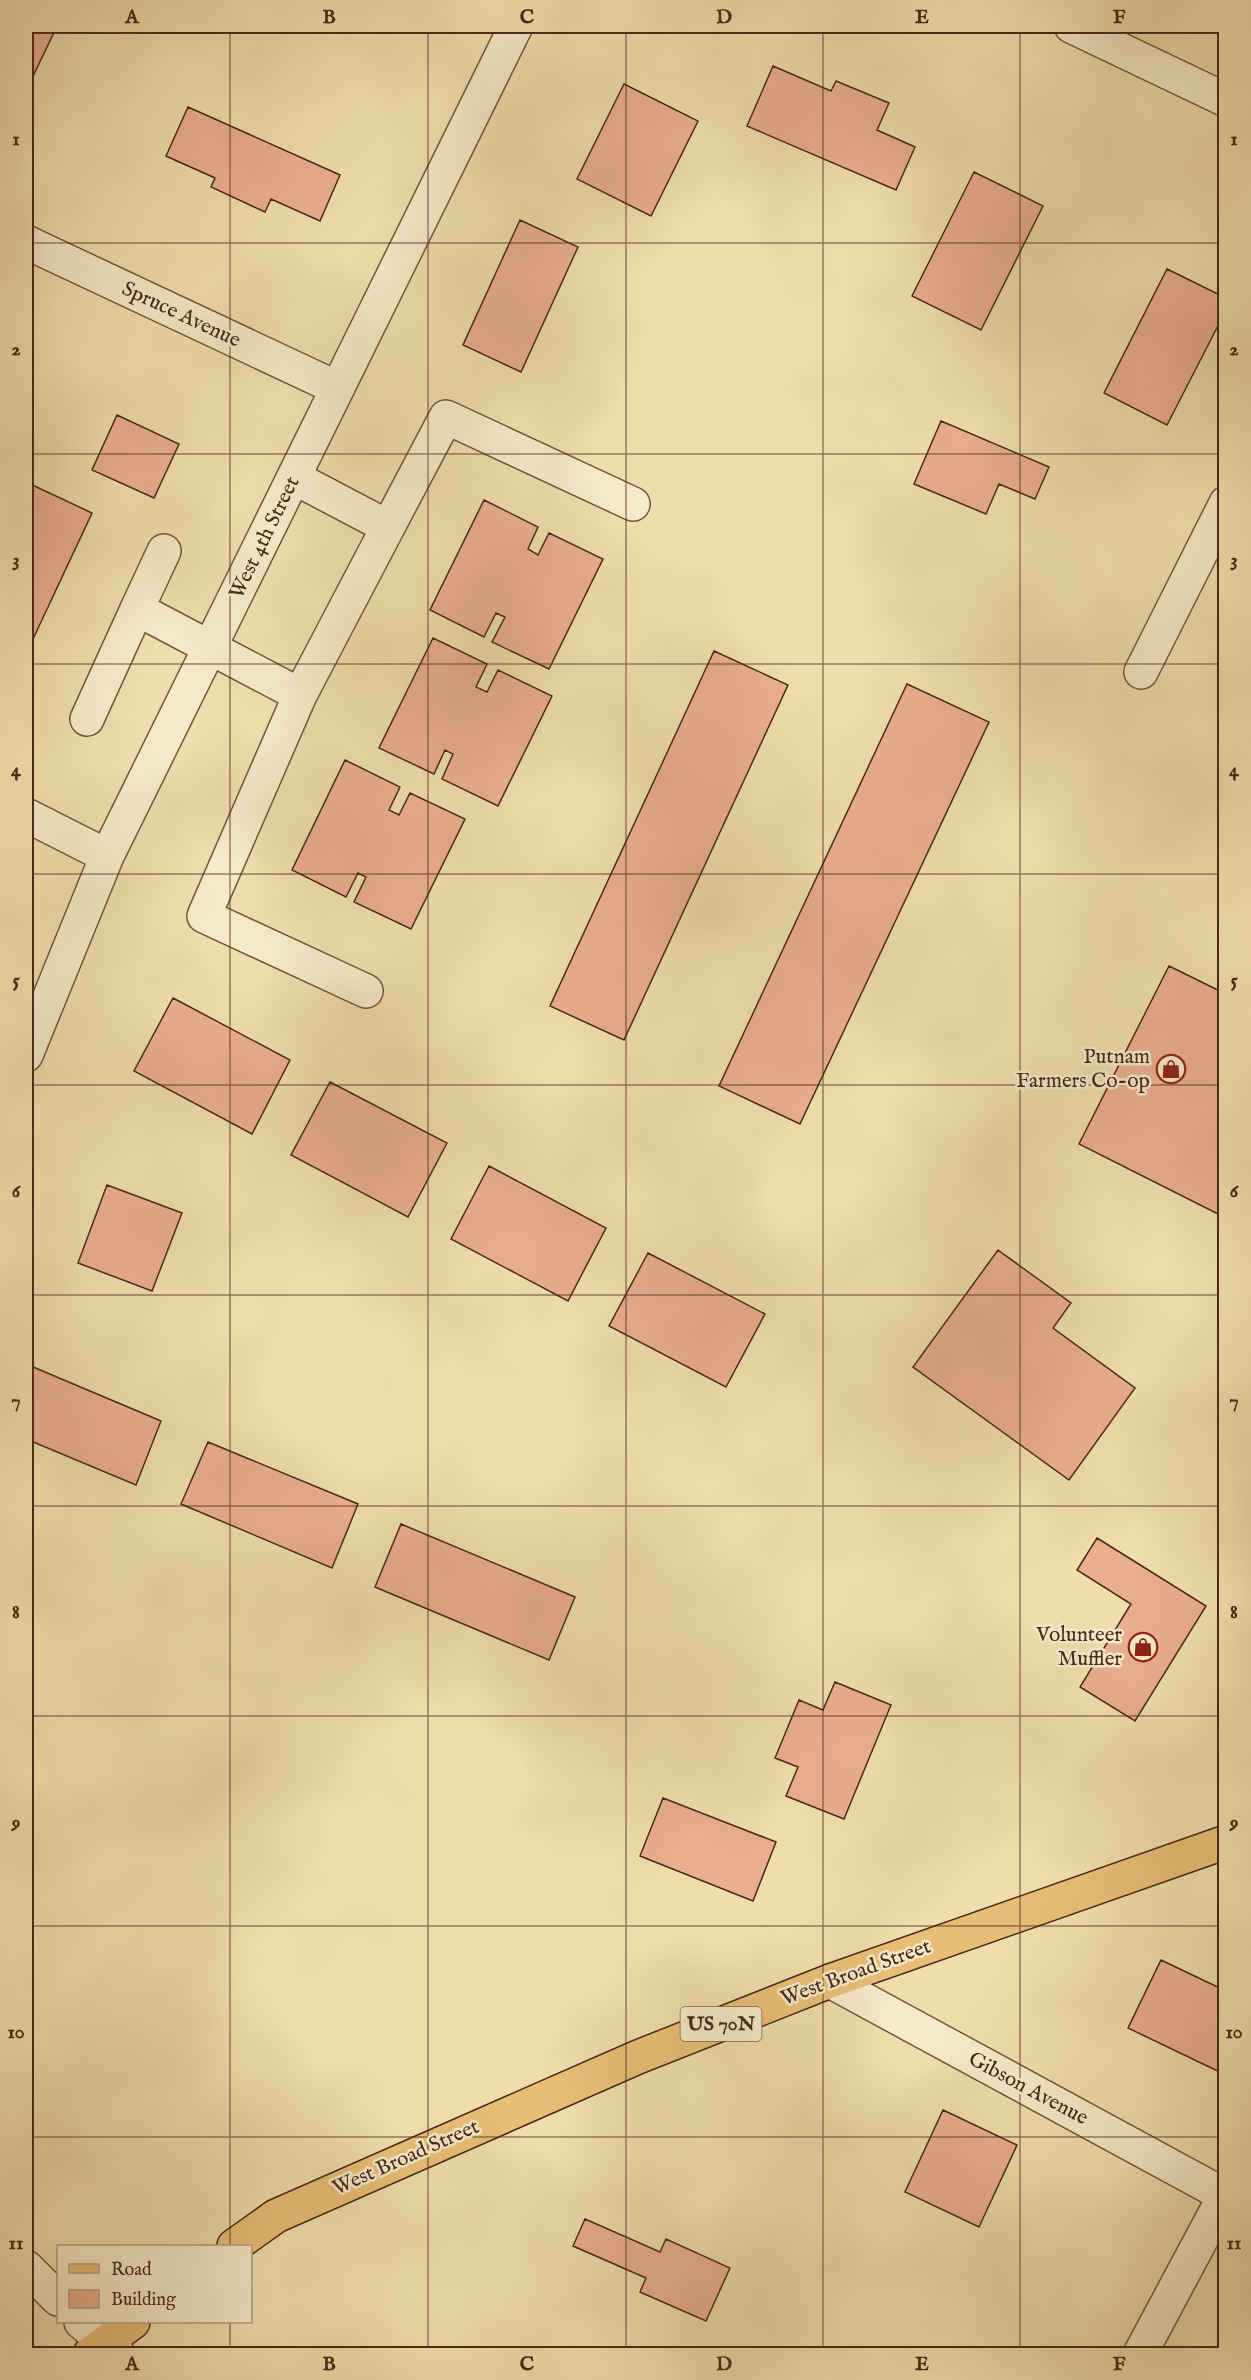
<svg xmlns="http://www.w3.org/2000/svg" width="1251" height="2380" viewBox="0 0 1251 2380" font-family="'IM FELL English',serif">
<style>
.building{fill:#e9ae8f;stroke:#49281a;stroke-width:1.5}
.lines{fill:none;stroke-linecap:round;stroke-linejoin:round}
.minor-casing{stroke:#72553e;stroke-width:36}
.major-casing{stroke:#49281a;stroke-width:36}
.minor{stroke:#f5e9c8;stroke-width:33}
.major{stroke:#e8be76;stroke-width:33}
.grid{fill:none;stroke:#49281a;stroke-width:1.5;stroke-opacity:0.55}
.labels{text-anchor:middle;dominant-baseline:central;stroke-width:5;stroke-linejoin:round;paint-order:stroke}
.shield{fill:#f5e9c8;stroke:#7d624e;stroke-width:1.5}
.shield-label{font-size:20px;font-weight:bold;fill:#49281a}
.street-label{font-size:21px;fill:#49281a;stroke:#f5e9c8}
.poi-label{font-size:21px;fill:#49281a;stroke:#f5e9c8;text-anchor:end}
.neatline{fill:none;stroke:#49281a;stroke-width:2}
.grid-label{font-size:20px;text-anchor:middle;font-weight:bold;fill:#49281a}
</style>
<rect width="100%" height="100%" fill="#efddab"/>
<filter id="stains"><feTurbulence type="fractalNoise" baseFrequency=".00333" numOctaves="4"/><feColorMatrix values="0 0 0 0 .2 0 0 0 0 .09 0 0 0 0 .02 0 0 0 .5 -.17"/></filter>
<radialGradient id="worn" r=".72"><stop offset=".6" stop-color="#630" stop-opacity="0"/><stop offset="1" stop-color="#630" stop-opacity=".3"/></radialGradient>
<path class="building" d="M 26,26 L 57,26 L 26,91 Z
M 773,66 L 831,91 L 836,81 L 889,103 L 877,130 L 915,147 L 896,190 L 747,126 Z
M 624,84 L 698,121 L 651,216 L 577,179 Z
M 188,107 L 340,175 L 320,221 L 271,199 L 265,212 L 211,187 L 215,178 L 166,156 Z
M 974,172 L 1043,206 L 981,330 L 912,296 Z
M 520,220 L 578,247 L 521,372 L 463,345 Z
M 1167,269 L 1226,298 L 1226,310 L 1167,425 L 1104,393 Z
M 117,415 L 179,444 L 154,498 L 92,470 Z
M 941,421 L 1049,467 L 1035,499 L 999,484 L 986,514 L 914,484 Z
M 26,482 L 92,513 L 26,654 Z
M 484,500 L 538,527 L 528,549 L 538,555 L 549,533 L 603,559 L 549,669 L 492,642 L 505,617 L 496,613 L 484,637 L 430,610 Z
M 433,638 L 487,664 L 476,687 L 487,692 L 498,670 L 552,696 L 498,806 L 442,779 L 453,754 L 445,750 L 434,774 L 379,748 Z
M 714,651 L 788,685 L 624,1040 L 550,1006 Z
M 907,684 L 989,722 L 800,1124 L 719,1086 Z
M 345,760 L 400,787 L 389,810 L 399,815 L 410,793 L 465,819 L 411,929 L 354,902 L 366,877 L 358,873 L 346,897 L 292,870 Z
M 1169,966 L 1226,994 L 1226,1218 L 1079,1144 Z
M 173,998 L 290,1060 L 252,1134 L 134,1071 Z
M 330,1082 L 447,1143 L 408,1217 L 291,1155 Z
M 489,1166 L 606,1228 L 568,1301 L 451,1239 Z
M 107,1185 L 182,1213 L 152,1291 L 78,1263 Z
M 998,1250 L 1071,1303 L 1053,1328 L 1135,1388 L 1069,1480 L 913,1367 Z
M 648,1253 L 765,1314 L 726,1387 L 609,1326 Z
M 26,1364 L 161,1421 L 136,1485 L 26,1439 Z
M 208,1442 L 358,1504 L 332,1568 L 181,1504 Z
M 401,1524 L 575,1597 L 549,1660 L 375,1587 Z
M 1097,1538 L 1206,1606 L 1135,1721 L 1080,1687 L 1131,1604 L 1077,1570 Z
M 835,1682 L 891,1705 L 844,1819 L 786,1796 L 798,1767 L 775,1758 L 799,1700 L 823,1710 Z
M 663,1798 L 776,1842 L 753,1901 L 640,1856 Z
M 1161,1960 L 1226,1991 L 1226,2075 L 1128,2028 Z
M 943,2110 L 1017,2145 L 979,2227 L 905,2192 Z
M 585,2219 L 660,2252 L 666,2239 L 730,2268 L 706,2321 L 640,2292 L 646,2278 L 573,2246 Z
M 377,2348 L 387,2354 L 372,2354 Z"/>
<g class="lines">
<g class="minor-casing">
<path id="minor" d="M 1071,26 L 1226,100
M 26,242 L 337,388
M 388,527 L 446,417 L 633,504
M 137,609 L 164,551
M 1141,672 L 1226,503
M 300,695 L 204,916 L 366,991
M 87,719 L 137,609 L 300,695 L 388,527 L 295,478
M 26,815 L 107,856
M 26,1055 L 107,856 L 516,26
M 830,1981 L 1226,2196
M 26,2267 L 58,2299
M 81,2322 L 118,2354
M 1140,2354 L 1225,2195"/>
</g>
<g class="major-casing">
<path id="major" d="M 234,2246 L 276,2216 L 638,2057 L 830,1981 L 1226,1842
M 90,2354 L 133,2322"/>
</g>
<use href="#minor" class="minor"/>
<use href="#major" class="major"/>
</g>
<path class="grid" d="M 230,26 L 230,2246M 428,26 L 428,2354M 626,26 L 626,2354M 823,26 L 823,2354M 1020,26 L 1020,2354M 26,243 L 1226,243M 26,454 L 1226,454M 26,664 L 1226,664M 26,874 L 1226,874M 26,1085 L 1226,1085M 26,1295 L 1226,1295M 26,1506 L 1226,1506M 26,1716 L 1226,1716M 26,1926 L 1226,1926M 26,2137 L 1226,2137M 230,2322 L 230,2354"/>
<defs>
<g id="shop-ring" transform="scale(1.5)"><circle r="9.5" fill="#f5e9c8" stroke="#8f2418" stroke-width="1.5"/><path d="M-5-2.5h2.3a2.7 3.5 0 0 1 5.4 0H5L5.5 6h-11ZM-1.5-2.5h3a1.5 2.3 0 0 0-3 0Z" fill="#8f2418"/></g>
</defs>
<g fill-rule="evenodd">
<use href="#shop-ring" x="1171" y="1069"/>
<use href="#shop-ring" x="1143" y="1647"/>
</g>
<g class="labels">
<rect class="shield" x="680.5" y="2007" width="81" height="34" rx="4.5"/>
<g class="shield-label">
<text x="721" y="2024">US 70N</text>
</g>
<g class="street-label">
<text transform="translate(181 315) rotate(25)">Spruce Avenue</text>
<text transform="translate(265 538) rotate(-64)">West 4th Street</text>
<text transform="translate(856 1973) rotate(-20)">West Broad Street</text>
<text transform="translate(1028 2089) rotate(28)">Gibson Avenue</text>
<text transform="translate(406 2158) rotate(-24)">West Broad Street</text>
</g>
<g class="poi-label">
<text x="1150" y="1057">Putnam<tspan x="1150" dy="24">Farmers Co-op</tspan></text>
<text x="1122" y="1635">Volunteer<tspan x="1122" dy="24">Muffler</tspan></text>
</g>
</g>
<rect width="1251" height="2380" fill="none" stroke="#efddab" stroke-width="66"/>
<rect x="57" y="2245" width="195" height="78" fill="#f5e9c8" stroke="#b09c82" stroke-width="1.5"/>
<rect x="69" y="2264" width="30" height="9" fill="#e8be76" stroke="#b09c82" stroke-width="1.5"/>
<text x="111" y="2275" font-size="18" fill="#49281a">Road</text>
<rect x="69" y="2290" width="30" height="18" fill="#e9ae8f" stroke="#b09c82" stroke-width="1.5"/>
<text x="111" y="2305" font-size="18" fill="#49281a">Building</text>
<rect x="33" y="33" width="1185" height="2314" class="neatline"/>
<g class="grid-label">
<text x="132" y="23">A</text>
<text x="329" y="23">B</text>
<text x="527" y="23">C</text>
<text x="724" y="23">D</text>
<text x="922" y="23">E</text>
<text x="1119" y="23">F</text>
<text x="16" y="145">1</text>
<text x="1234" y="145">1</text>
<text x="16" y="355">2</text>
<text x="1234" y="355">2</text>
<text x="16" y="566">3</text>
<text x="1234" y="566">3</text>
<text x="16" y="776">4</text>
<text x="1234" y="776">4</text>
<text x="16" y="986">5</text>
<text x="1234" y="986">5</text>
<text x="16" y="1197">6</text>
<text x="1234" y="1197">6</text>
<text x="16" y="1407">7</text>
<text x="1234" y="1407">7</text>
<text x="16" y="1618">8</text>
<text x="1234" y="1618">8</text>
<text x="16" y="1828">9</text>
<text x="1234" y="1828">9</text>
<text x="16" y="2038">10</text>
<text x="1234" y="2038">10</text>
<text x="16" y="2249">11</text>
<text x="1234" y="2249">11</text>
<text x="132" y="2370">A</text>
<text x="329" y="2370">B</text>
<text x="527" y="2370">C</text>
<text x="724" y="2370">D</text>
<text x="922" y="2370">E</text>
<text x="1119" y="2370">F</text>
</g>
<rect width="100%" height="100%" filter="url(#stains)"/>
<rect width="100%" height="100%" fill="url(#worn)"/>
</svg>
